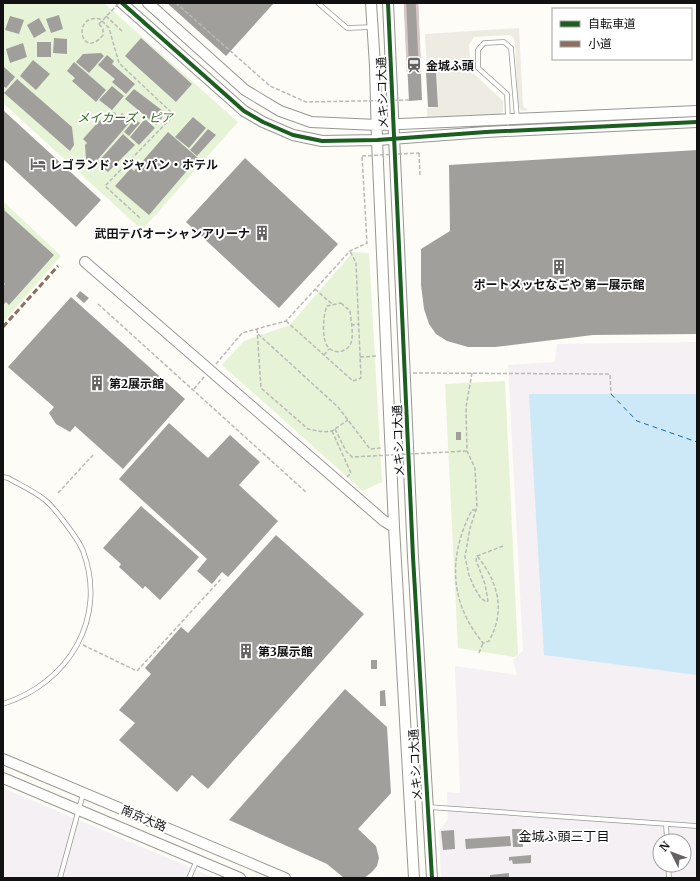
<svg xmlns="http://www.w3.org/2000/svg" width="700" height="881" viewBox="0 0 700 881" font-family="Merriweather,'Noto Sans JP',serif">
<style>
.industrial{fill:#f5f0f3;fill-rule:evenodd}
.green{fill:#e7f3d7}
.plaza{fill:#edebe2}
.water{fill:#cde8f7}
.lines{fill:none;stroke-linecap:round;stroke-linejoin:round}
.ferry{stroke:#1768a6;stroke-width:1;stroke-dasharray:5 4;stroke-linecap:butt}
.building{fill:#a19f9c}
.service-casing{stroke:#979795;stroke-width:5.5}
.tertiary-casing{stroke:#979795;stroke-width:12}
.path{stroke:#b9b9b8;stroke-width:1.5;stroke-dasharray:4 2;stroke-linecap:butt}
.service{stroke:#fffffe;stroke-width:4}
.tertiary{stroke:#fffffe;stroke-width:10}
.rail{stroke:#d9c6c7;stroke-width:2.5}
.path-bridge{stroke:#b9b9b8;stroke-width:1.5;stroke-dasharray:4 2;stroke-linecap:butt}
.quiet{stroke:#8d6e63;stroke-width:3;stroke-dasharray:6 3;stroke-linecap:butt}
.cycleway-casing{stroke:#fff;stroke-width:6}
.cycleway{stroke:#1b5e20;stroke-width:4}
.labels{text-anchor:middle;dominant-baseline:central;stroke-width:4;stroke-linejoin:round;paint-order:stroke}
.poi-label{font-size:12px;font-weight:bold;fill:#111;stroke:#fff;text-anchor:start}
.street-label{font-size:12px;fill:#111;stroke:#fff}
.park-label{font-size:12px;font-style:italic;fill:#2f6b1f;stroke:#fff}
.neighbourhood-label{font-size:13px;fill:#111;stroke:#fff}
</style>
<rect width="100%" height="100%" fill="#fdfcf7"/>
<path class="industrial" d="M 697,342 L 697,397 L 544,654 L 697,675 L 697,878 L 441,878 L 439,831 L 448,819 L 447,792 L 460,793 L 455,666 L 517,675 L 513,660 L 523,650 L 508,365 L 555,362 L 557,344 ZM 660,841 L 684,841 L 684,865 L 660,865 Z
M 3,788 L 215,878 L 3,878 Z"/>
<path class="green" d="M 3,3 L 104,3 L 238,122 L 142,230 L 3,103 Z
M 3,201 L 61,256 L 3,322 Z
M 353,252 L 369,253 L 382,482 L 363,491 L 222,365 L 244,341 L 290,325 Z
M 505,381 L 518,654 L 515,657 L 458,648 L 445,384 Z"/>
<path class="plaza" d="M 519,28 L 523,106 L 528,110 L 522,111 L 518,107 L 515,42 L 513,37 L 510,35 L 474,37 L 469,45 L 471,71 L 503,101 L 503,111 L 499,116 L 427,118 L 427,108 L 438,107 L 437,71 L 427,71 L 425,34 Z"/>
<path class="water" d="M 529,394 L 697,394 L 697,675 L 544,655 Z"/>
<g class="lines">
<path class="ferry" d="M 611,394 L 637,421 L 697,442"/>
</g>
<path class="building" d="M 167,3 L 274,3 L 226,56 Z
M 404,3 L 418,3 L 422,100 L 409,101 Z
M 59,15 L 63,29 L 51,33 L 46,19 Z
M 10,16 L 24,20 L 19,34 L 5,30 Z
M 39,18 L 46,31 L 34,38 L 27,25 Z
M 54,38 L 67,39 L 67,54 L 53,53 Z
M 141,38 L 192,84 L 176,102 L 125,56 Z
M 37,42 L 51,42 L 51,57 L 37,57 Z
M 23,43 L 27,57 L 10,63 L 6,49 Z
M 101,53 L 104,56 L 89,73 L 76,62 L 83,54 Z
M 107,55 L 114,61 L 112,64 L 135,84 L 126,94 L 112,82 L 115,79 L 98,65 Z
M 33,60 L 50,74 L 36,90 L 20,76 Z
M 74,62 L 106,90 L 96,102 L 72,81 L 75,78 L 67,71 Z
M 3,66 L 15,77 L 6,88 L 3,86 Z
M 436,71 L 438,107 L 428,107 L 426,72 Z
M 17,79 L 72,127 L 74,145 L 70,151 L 4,93 Z
M 112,86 L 124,96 L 112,110 L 99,100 Z
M 134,89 L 163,111 L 162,118 L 156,125 L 125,99 Z
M 3,110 L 101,200 L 76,227 L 3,159 Z
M 114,112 L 119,117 L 122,113 L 131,121 L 93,165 L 86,159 L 85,145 L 87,143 L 83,139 L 100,120 L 104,124 Z
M 193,117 L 206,128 L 189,148 L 175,137 Z
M 135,119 L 140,123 L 129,136 L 124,132 Z
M 145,119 L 155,128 L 139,145 L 130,137 Z
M 208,129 L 216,135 L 197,156 L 190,150 Z
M 168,132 L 198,158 L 149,215 L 115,186 L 131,168 L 134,171 Z
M 123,134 L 135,145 L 108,172 L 97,163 Z
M 697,150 L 697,334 L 593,335 L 495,347 L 468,347 L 447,341 L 436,334 L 429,324 L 424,309 L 421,285 L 421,249 L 450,231 L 449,165 Z
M 245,158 L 338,244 L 279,308 L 186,222 Z
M 3,207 L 5,209 L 4,210 L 54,255 L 9,305 L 6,302 L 3,305 L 3,286 L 5,284 L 3,282 Z
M 80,291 L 89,298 L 84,303 L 76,296 Z
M 71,297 L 185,399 L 123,469 L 75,426 L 70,432 L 56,424 L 49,413 L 54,407 L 8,367 Z
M 169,423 L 208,458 L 230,435 L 260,462 L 239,485 L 278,521 L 228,577 L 222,572 L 212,584 L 197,571 L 207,559 L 119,479 Z
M 456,432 L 461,432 L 461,440 L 456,440 Z
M 141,506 L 199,557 L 160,600 L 145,586 L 143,589 L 119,567 L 121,564 L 103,548 Z
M 276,535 L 364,614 L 208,789 L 192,775 L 177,792 L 119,740 L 135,723 L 119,710 L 151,674 L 145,668 L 181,627 L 188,633 Z
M 371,660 L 377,660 L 377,669 L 371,669 Z
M 345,689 L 387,727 L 391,793 L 358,829 L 376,846 L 379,858 L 377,866 L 372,872 L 364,878 L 344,878 L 327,864 L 229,820 Z
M 385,690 L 386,706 L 380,706 L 380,691 Z
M 512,829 L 522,829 L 523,847 L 513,847 Z
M 454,830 L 455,849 L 443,850 L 441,831 Z
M 510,836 L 511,846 L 466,849 L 465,839 Z
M 531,855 L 531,863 L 513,864 L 512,860 L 509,861 L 509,857 Z
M 509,873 L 509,878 L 490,878 L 490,875 Z"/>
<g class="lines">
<g class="service-casing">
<path id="service" d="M 318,3 L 347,28 L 373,27
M 508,119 L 507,94 L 478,68 L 478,50 L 484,43 L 504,42 L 511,48 L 517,118
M 3,477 L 8,478 C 20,485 34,491 45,500 C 54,507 79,540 83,551 C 108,618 69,683 3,704
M 428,807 L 697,826
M 666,824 L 667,841
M 668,865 L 669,878
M 60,878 L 83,794
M 189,878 L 197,860"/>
</g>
<g class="tertiary-casing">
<path id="tertiary" d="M 122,3 L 244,111 L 263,122 L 293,135 L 322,141 L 377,140 L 486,132 L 697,122
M 148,3 L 245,90 L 280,111 L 311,122 L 377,125 L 697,111
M 371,3 L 375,66 L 377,140 L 394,527 L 414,878
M 388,3 L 413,557 L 432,878
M 85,262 L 384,521 L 394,527
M 3,759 L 285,878
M 3,778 L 240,878"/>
</g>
<path class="path" d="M 106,16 L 123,32
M 99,24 L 103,29 L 103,35 C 81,62 71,13 100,19 L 109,28 L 119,63 L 174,115 L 105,186 L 140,218
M 419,153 L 420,176
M 315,289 L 332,304
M 341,303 L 350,311 C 351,320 353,330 352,339 C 351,350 337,356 329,348 C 321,341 323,315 327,306 Z
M 98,304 L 307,493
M 286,321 L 353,381 L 361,378 L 356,263 L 350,251
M 351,325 L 359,324
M 257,329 L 261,388 L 308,429 L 323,432 L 332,431 L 348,420
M 258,334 L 338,407 L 370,449 L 381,448
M 324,355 L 329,349
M 360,357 L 378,356
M 216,364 L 242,333 L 286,321 L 350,251 L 367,243 L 362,156
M 413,373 L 610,374 L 611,394
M 472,373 L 466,407 L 467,451 L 475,468 L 477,507 L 470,528 L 465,557 L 469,575 L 474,587 L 480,597 L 486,602 L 488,601 L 485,584 L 476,560 L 477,556 L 503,546
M 194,389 L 204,377
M 332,431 L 351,473 L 347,477
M 58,493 L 93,455
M 476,510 L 472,510 C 448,556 449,602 483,643 L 489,641 C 506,611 498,581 477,556
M 83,645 L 137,671 L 221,579
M 479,653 L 483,643"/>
<use href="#service" class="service"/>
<use href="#tertiary" class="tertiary"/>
<path class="rail" d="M 405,3 L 408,73
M 417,3 L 420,70"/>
<path class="path-bridge" d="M 176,3 L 270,86 L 306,102 L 409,100
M 99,24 L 119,3
M 362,156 L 419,153
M 335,429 L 346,451 L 352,457 L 467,451"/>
<path class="quiet" d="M 3,327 L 58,266"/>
<g class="cycleway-casing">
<path id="cycleway" d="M 122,3 L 244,111 L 263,122 L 293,135 L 322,141 L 377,140 L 486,132 L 697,122
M 388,3 L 413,557 L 432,878"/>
</g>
<use href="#cycleway" class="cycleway"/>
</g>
<defs>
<g id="station-bare" transform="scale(1.2)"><path d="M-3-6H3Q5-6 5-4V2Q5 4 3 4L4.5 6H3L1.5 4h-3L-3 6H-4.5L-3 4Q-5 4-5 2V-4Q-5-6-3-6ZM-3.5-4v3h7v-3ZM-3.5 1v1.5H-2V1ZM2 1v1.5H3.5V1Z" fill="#646362" stroke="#fff" stroke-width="2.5" paint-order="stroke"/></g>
<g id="hotel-bare" transform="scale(1.2)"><path d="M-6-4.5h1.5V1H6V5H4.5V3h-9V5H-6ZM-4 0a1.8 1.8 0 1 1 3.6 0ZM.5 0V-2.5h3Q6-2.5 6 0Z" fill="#646362" stroke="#fff" stroke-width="2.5" paint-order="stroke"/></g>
<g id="building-bare" transform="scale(1.2)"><path d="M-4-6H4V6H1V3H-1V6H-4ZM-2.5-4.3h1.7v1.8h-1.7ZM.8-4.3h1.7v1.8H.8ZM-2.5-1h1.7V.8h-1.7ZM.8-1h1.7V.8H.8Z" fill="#646362" stroke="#fff" stroke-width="2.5" paint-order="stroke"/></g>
</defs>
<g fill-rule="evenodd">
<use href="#station-bare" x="414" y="65"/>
<use href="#hotel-bare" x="38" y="164"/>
<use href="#building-bare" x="262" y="233"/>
<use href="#building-bare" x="559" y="267"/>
<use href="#building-bare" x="97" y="383"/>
<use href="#building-bare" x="246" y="651"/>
</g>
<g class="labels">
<g class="poi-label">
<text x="426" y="65">金城ふ頭</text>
<text x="50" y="164">レゴランド・ジャパン・ホテル</text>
<text x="250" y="233" text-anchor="end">武田テバオーシャンアリーナ</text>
<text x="559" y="284" text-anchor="middle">ポートメッセなごや 第一展示館</text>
<text x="109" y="383">第2展示館</text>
<text x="258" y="651">第3展示館</text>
</g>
<g class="street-label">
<text transform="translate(382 93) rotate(-92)">メキシコ大通</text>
<text transform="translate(398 441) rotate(-92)">メキシコ大通</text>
<text transform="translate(415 765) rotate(-93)">メキシコ大通</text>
<text transform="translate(144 818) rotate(23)">南京大路</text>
</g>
<g class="park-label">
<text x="125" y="117">メイカーズ・ピア</text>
</g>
<g class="neighbourhood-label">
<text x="564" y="836">金城ふ頭三丁目</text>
</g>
</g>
<rect width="700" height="881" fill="none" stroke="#111111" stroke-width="8"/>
<rect x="552" y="8" width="140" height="52" fill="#ffffff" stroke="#a0a0a0"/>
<rect x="560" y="21" width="20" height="6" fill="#1b5e20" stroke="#a0a0a0"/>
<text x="588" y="28" font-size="12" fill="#111111">自転車道</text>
<rect x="560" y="41" width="20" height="6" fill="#8d6e63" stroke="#a0a0a0"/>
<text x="588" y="48" font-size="12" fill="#111111">小道</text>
<g transform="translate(672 853) rotate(312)"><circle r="19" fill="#ffffff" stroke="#a0a0a0"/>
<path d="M0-3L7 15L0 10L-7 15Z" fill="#646362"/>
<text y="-6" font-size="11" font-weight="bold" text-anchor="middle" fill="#111111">N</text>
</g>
</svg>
